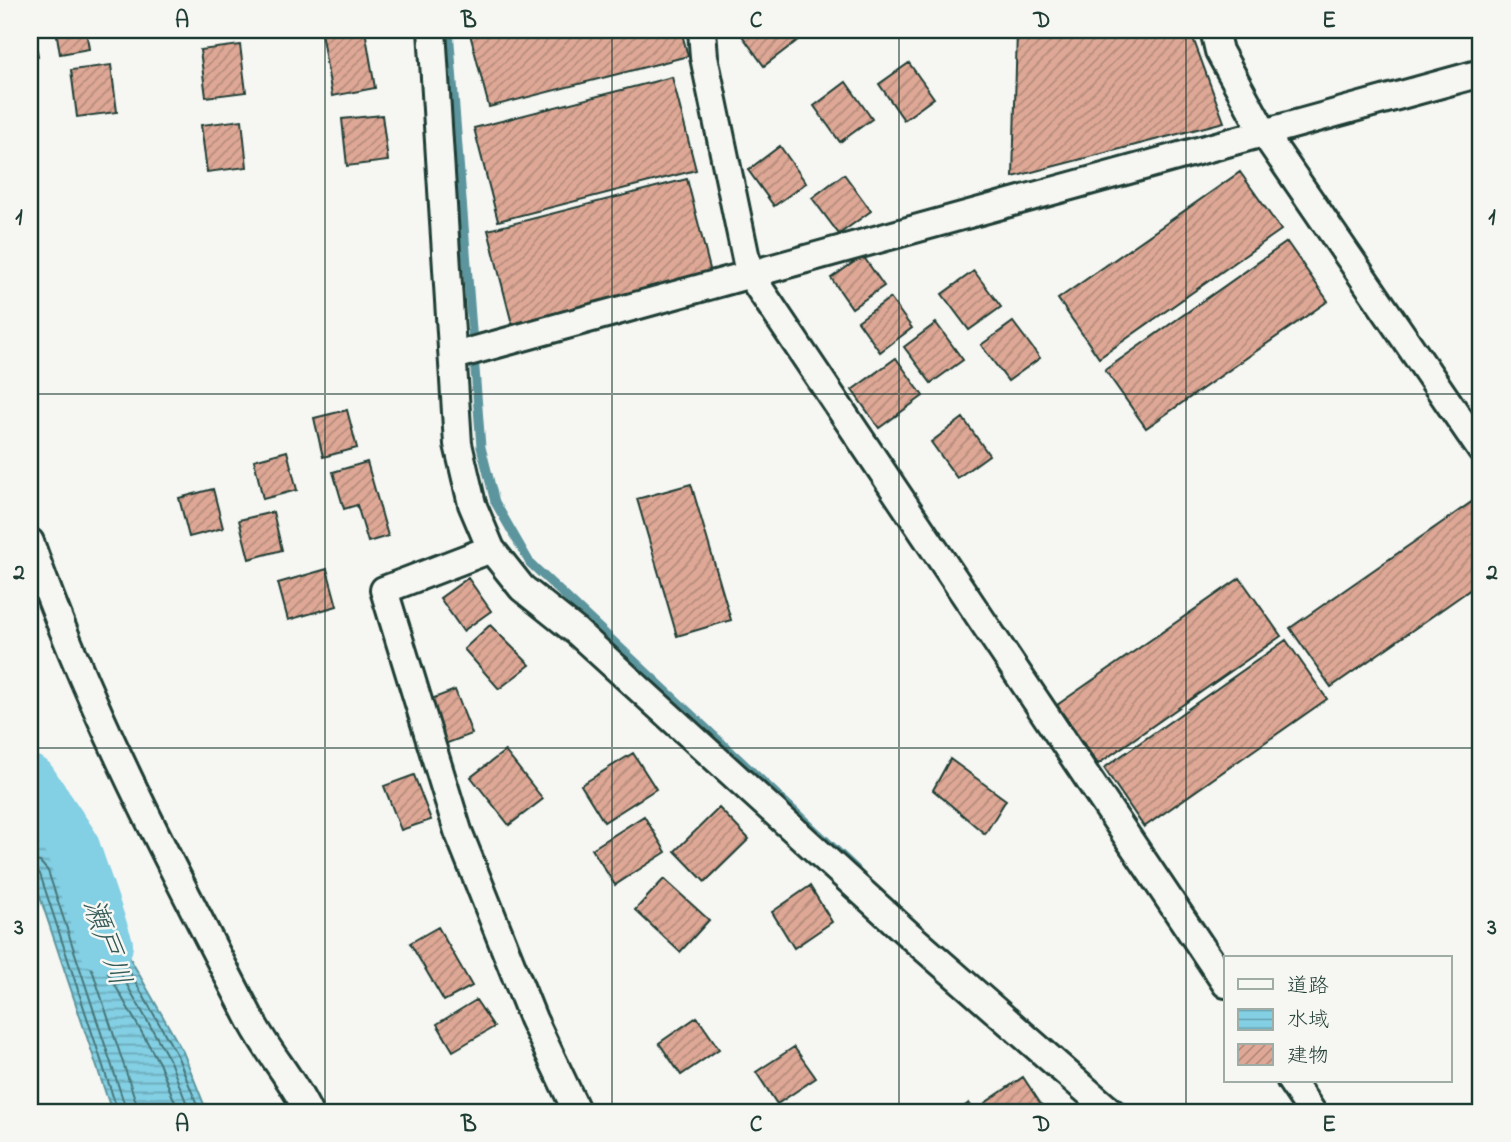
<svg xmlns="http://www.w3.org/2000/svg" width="1511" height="1142" viewBox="0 0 1511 1142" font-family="'Indie Flower','Klee One',sans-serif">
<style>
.water{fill:url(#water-rules);stroke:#5b959d;stroke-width:2}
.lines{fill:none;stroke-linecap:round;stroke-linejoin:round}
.shore{stroke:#47777a;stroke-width:2}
.stream{stroke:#5b959d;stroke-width:9}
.river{stroke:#83cfe3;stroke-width:54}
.building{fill:url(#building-hatch);stroke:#1f3d34;stroke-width:2}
.street-casing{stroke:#1f3d34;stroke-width:32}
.street{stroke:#f6f6f2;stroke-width:26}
.grid{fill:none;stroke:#1f3d34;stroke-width:2;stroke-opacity:0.55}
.labels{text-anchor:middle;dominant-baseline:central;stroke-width:5;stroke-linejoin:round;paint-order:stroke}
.water-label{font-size:30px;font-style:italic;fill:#335a57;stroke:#f6f6f2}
.neatline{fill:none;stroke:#1f3d34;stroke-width:2.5}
.grid-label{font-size:23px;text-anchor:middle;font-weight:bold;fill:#1f3d34}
</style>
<defs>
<pattern id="water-rules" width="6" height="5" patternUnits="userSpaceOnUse" patternTransform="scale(1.75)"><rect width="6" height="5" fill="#83cfe3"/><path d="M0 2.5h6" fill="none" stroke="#6ba9b9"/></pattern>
<pattern id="building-hatch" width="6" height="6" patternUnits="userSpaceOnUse" patternTransform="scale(1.75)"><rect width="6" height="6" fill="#dfa896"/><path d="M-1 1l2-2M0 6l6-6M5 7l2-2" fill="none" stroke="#b48a7b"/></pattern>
</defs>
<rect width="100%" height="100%" fill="#f6f6f2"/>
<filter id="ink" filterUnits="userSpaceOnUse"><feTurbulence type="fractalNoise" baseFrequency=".0143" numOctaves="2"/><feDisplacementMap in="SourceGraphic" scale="14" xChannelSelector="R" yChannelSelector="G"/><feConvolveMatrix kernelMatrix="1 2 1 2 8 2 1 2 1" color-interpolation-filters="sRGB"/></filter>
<g filter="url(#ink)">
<path class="water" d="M 30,782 L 183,1052 L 207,1112 L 112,1112 L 30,867 Z"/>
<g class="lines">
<path class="shore" d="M 30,797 L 177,1055 L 200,1112
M 30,814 L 169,1059 L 190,1112
M 30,860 L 40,862 L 48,871 L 127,1112
M 30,869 L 36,870 L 40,874 L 118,1112
M 137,1112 L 136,1102 L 83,942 L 85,938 L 89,939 L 159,1063 L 179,1112"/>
<path class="stream" d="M 449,30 L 481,447 L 495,502 L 530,563 L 856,869
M 1114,1099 L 1130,1112"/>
<path class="river" d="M 30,782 L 72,845 L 106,945"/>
</g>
<path class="building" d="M 30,30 L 33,30 L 38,56 L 30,57 Z
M 56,30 L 86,30 L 89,49 L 60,54 Z
M 337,30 L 365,30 L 375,88 L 332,96 L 321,32 Z
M 469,30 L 681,30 L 688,56 L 489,107 Z
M 738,30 L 811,30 L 764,66 Z
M 1017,30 L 1190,30 L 1224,122 L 1013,177 Z
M 240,45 L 246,92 L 206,97 L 200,50 Z
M 909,63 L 934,98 L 904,120 L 879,84 Z
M 111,65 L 117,112 L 77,117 L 71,70 Z
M 672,77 L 696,170 L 498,221 L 474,128 Z
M 846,82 L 872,119 L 840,142 L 814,106 Z
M 382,115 L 388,161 L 347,166 L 342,119 Z
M 242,120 L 247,167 L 207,172 L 201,125 Z
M 780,146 L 806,183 L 774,206 L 748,170 Z
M 1240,172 L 1281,230 L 1099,358 L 1058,299 Z
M 844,174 L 871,211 L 839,234 L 812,198 Z
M 687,179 L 711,273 L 512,324 L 488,230 Z
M 1287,242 L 1328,301 L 1146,428 L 1105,370 Z
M 863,256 L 884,286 L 852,308 L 831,278 Z
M 974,271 L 1001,307 L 969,330 L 942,294 Z
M 890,298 L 912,328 L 880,352 L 858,321 Z
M 1013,322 L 1040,358 L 1008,381 L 981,345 Z
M 936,323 L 963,360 L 931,383 L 904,347 Z
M 896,358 L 923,396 L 879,428 L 852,390 Z
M 347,410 L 357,448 L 323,457 L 314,418 Z
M 963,418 L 989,455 L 957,478 L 931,442 Z
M 287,451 L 297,490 L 263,499 L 254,460 Z
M 367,462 L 388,536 L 368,542 L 357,505 L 344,509 L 333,472 Z
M 691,484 L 731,620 L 677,636 L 637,499 Z
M 213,489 L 223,528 L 189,537 L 179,498 Z
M 1473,501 L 1481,513 L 1481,582 L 1331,687 L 1290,628 Z
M 273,512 L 282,550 L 249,559 L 239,520 Z
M 327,569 L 337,606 L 288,620 L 278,583 Z
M 468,578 L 491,611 L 463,631 L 440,598 Z
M 1240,578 L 1281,636 L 1098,764 L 1057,705 Z
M 490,625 L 530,665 L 499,689 L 464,649 Z
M 1286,640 L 1327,699 L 1144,827 L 1104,768 Z
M 455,690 L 472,734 L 442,745 L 426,701 Z
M 505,751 L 543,799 L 509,825 L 471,777 Z
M 633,753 L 656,789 L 604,822 L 581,785 Z
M 950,759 L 1006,800 L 985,834 L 933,790 Z
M 414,775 L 431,820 L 401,830 L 384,786 Z
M 719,808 L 749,839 L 705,882 L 675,851 Z
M 644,816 L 666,852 L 615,885 L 592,849 Z
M 664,879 L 709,920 L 680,952 L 635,910 Z
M 810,886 L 832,922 L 794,948 L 772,912 Z
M 438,927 L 472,986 L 444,1001 L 410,943 Z
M 476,1000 L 494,1027 L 453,1051 L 437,1024 Z
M 697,1017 L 719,1049 L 681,1075 L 659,1043 Z
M 794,1047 L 816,1078 L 777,1104 L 756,1072 Z
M 1023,1077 L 1044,1109 L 1039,1112 L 992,1112 L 985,1103 Z
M 969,1103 L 975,1112 L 957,1112 Z"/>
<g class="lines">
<g class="street-casing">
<path id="street" d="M 432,30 L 458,444 L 472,504 L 491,549 L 384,590 L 458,831 L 533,1019 L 577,1112
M 702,30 L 704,57 L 749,273 L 1226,984
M 1214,30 L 1219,51 L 1264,133 L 1481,450
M 454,356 L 1481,73
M 30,542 C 88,709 171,866 252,1022 C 269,1054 293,1080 308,1112
M 491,549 L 522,588 L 577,632 L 907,933 L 1111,1112
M 1291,1081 L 1312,1112"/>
</g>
<use href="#street" class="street"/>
</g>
</g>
<path class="grid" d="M 325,30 L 325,1112M 612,30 L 612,1112M 899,30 L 899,1112M 1186,30 L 1186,1112M 30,394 L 1481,394M 30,748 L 1481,748"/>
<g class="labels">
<g class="water-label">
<text transform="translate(105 943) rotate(71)">瀬戸川</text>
</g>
</g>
<rect width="1511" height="1142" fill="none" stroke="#f6f6f2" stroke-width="77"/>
<rect x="1224" y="956" width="228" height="126" fill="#f6f6f2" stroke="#a0aca6" stroke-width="2"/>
<rect x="1238" y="979" width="35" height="10" fill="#f6f6f2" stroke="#a0aca6" stroke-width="2"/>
<text x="1287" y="992" font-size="21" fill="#1f3d34">道路</text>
<rect x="1238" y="1009" width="35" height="21" fill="url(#water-rules)" stroke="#a0aca6" stroke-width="2"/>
<text x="1287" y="1026" font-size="21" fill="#1f3d34">水域</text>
<rect x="1238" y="1044" width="35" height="21" fill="url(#building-hatch)" stroke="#a0aca6" stroke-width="2"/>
<text x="1287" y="1062" font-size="21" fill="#1f3d34">建物</text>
<rect x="38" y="38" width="1434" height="1066" class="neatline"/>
<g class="grid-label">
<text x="182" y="27">A</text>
<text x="469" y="27">B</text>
<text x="756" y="27">C</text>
<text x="1042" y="27">D</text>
<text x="1329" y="27">E</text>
<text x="19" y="224">1</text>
<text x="1492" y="224">1</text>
<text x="19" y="579">2</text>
<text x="1492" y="579">2</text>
<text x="19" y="934">3</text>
<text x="1492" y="934">3</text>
<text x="182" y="1131">A</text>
<text x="469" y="1131">B</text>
<text x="756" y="1131">C</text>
<text x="1042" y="1131">D</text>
<text x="1329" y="1131">E</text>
</g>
</svg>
